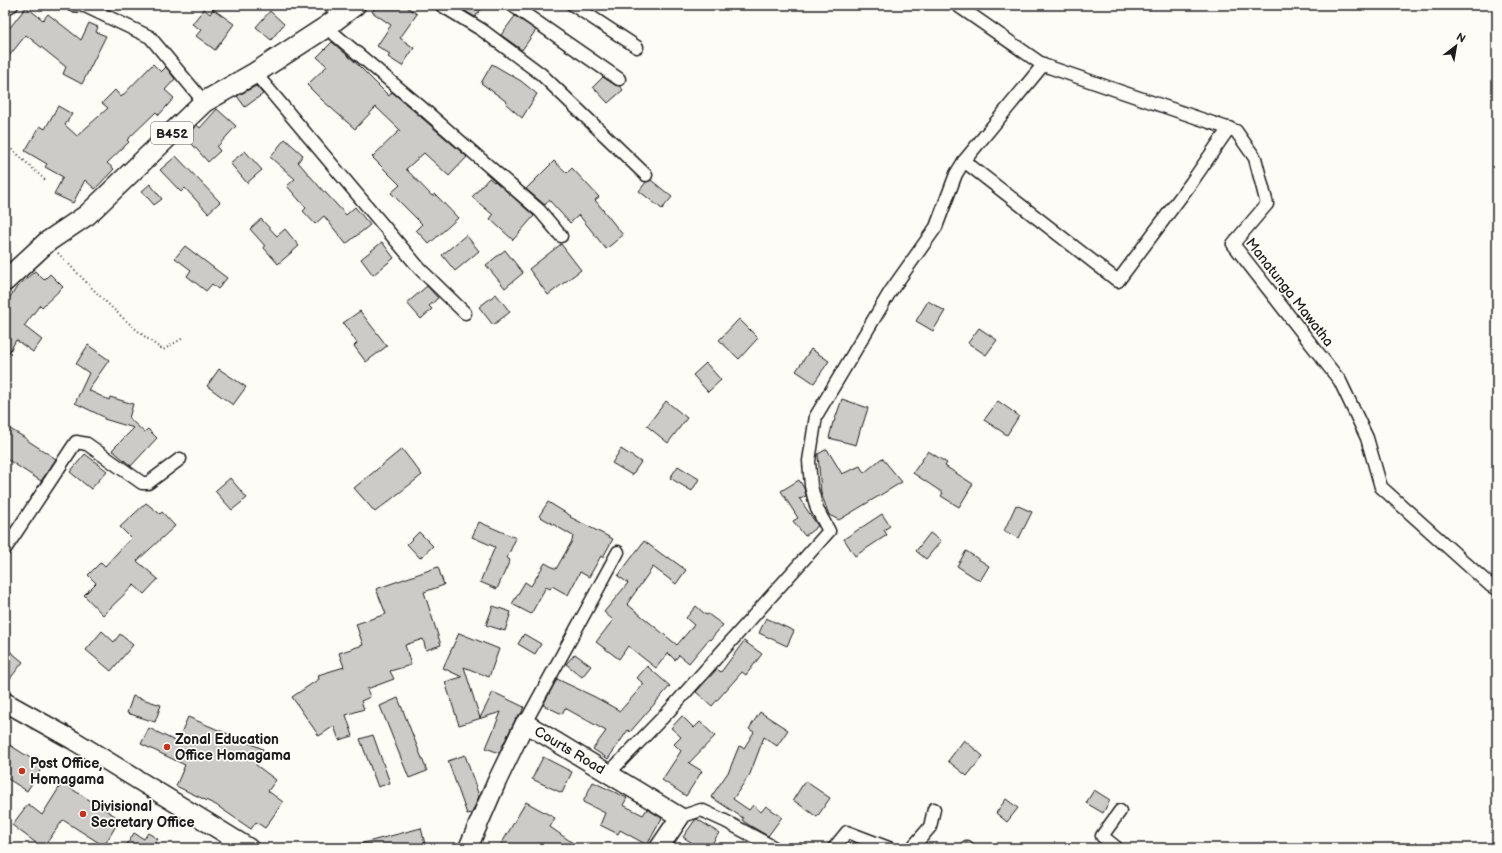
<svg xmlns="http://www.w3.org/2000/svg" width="1502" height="853" font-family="'Balsamiq Sans',sans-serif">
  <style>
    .building { fill: #cccbc8; stroke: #1c1c1c }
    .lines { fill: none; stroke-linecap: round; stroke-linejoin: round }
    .street-casing { stroke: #1c1c1c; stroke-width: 15 }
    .secondary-casing { stroke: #1c1c1c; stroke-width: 21 }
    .primary-casing { stroke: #1c1c1c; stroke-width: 23 }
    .path { stroke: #1c1c1c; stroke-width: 2; stroke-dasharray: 1 3; stroke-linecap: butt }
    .street { stroke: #fdfcf7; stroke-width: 12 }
    .secondary { stroke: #fdfcf7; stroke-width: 18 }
    .primary { stroke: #fdfcf7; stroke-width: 20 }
    .poi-dot { fill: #c8321e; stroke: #fdfcf7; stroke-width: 1.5 }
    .labels { text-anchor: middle; stroke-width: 3.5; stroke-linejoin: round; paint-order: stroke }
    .shield { fill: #fdfcf7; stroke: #605f5e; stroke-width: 1 }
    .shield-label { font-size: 13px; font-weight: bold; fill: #1c1c1c }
    .street-label { font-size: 14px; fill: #1c1c1c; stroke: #fdfcf7 }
    .poi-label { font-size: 14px; font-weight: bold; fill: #1c1c1c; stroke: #fdfcf7; text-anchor: start }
  </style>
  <rect width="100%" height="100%" fill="#fdfcf7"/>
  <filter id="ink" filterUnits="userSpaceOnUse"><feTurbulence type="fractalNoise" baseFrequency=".025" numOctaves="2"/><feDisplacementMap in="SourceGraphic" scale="8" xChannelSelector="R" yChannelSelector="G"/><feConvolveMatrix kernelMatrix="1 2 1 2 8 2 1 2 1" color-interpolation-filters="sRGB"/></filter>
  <g filter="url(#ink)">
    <g class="building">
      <path d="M377 5H404L417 14 400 38 414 48 402 66 388 57 390 54 377 46 391 25 372 12Z"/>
      <path d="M455 5H484L475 17Z"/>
      <path d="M26 7 43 20 48 14 81 40 89 23 98 27 96 32 106 36 82 84 63 74 66 67 26 35 5 61V34Z"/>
      <path d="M204 9 210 14 213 9 234 24 215 50 196 36 201 30 192 24Z"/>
      <path d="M270 11 284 24 271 40 256 27Z"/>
      <path d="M515 16 536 30 522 50 501 35Z"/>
      <path d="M332 42 355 62 389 96 392 92 467 157 449 176 424 153 406 169 432 196 435 194 458 218 429 244 416 230 422 224 391 193 400 185 372 157 400 130 376 107 355 129 322 100 307 85 327 66 317 57Z"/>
      <path d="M153 64 161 72 166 67 175 79 165 90 174 98 159 115 156 112 127 140 129 142 107 163 114 169 95 189 85 180 73 203 54 194 63 177 45 167 47 164 25 151 40 126 45 129 58 106 72 114 65 125 77 136 108 108 102 103 115 90 121 97Z"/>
      <path d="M492 64 521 81 537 94 522 118 506 104 507 102 481 83Z"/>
      <path d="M603 77 615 85 620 86 623 90 608 103 593 87Z"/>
      <path d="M256 86 263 94 245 107 237 96Z"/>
      <path d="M217 109 236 126 217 147 220 151 208 162 185 136 197 125 200 128Z"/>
      <path d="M285 139 303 155 298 162 324 192H325L346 215 355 207 370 225 346 244 324 216 315 224 303 211 306 208 287 186 295 179 270 157Z"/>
      <path d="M245 151 262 170 247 183 230 163Z"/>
      <path d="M176 156 220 202 208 213 185 188 181 192 160 170Z"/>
      <path d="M554 161 567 173 572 168 586 183 599 197 595 200 623 235 606 249 579 215 570 223 549 200 545 205 526 189Z"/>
      <path d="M489 178 494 182 495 181 534 216 513 240 490 219 493 215 472 197Z"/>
      <path d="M651 180 672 197 662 209 639 191 646 182Z"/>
      <path d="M150 184 162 199 154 205 142 191Z"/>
      <path d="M261 219 277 236 285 229 299 246 278 264 264 248 265 246 250 229Z"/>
      <path d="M466 235 479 251 455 271 442 255Z"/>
      <path d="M382 242 394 258 373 275 361 259Z"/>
      <path d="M561 244 581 270 548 295 529 269Z"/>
      <path d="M185 246 227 278 218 289 212 284 206 291 187 276 191 270 175 258Z"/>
      <path d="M505 250 523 273 505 288 486 265Z"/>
      <path d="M35 271 44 280 50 274 63 287 42 307 40 305 24 326 42 340 33 352 16 340 5 360V304L17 287Z"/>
      <path d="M427 286 438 298 429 306 432 309 421 319 407 303Z"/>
      <path d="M496 294 510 312 493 325 479 307Z"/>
      <path d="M928 301 945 311 933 331 916 321Z"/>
      <path d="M360 311 387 346 366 362 354 346 357 343 343 323Z"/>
      <path d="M739 319 758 338 739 359 719 340Z"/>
      <path d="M979 328 997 340 986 355 968 343Z"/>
      <path d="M88 345 109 360 88 390 109 400 110 397 133 404 129 418 144 432 148 429 157 438 131 466 112 450 134 428 104 419V417L75 403 89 373 76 364Z"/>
      <path d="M811 349 829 361 814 383 796 371Z"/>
      <path d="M706 363 721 380 708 392 693 375Z"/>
      <path d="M219 369 246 387 233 405 207 386Z"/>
      <path d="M842 399 868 408 862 427H861L856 445 829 438 833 422H834Z"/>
      <path d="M666 401 687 418 668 443 647 426Z"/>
      <path d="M998 401 1019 416 1007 435 984 420Z"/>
      <path d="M5 426 27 439V440L56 459 41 481 5 458Z"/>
      <path d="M402 449 422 475 375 512 354 488Z"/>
      <path d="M621 449 641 462 632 475 612 463Z"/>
      <path d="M827 449 842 474 860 466 864 473 882 458 902 482 839 520 829 515 821 493 818 454Z"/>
      <path d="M928 451 947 463 945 466 973 484 959 507 941 496 943 493 913 473Z"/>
      <path d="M85 454 107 471 91 489 70 472Z"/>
      <path d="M678 466 699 479 692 491 670 478Z"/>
      <path d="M230 478 247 498 232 510 215 491Z"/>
      <path d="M799 480 804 488 806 496 800 499 799 498 818 526 805 536 793 521 798 518 781 491Z"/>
      <path d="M548 502 571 516 570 517 613 539 603 557 601 556 589 577 580 572 568 595 552 586 550 589 546 587 531 614 512 604 525 582 531 586 545 563 556 569 572 541 573 536 539 516Z"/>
      <path d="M146 503 160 514 162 512 175 526 137 561 158 579 144 594 134 585 103 615 84 595 96 583 88 575 101 562 105 566 131 538 120 527Z"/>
      <path d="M1016 505 1032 512 1019 538 1004 531Z"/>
      <path d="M882 514 890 526 884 530 887 535 855 556 844 539Z"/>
      <path d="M479 522 516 538 507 558 510 560 497 589 480 582 495 547 472 537Z"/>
      <path d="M419 532 433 546 420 558 407 544Z"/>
      <path d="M930 533 941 541 926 559 916 551Z"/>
      <path d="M644 541 667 558 668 557 686 570 676 584 653 567 627 604 677 645 694 625 686 618 696 606 706 615 708 614 723 625 710 640 709 639 689 663 679 655 675 660 668 653 656 668 628 646 619 659 596 642 613 620 604 612 628 583 618 576Z"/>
      <path d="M966 551 989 566 980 581 957 566Z"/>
      <path d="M438 567 444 585 424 592 441 645 426 650 423 639 405 645 411 665 390 671 394 679 367 689 370 697 361 701 364 709 346 715 353 736 339 740 334 726 319 736 292 697 319 679 318 675 344 667 339 653 363 645 356 624 386 614 376 589Z"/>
      <path d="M493 606 511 612 505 631 486 625Z"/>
      <path d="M766 618 794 631 787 646 759 633Z"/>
      <path d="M102 631 114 642 120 634 133 645 111 671 86 650Z"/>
      <path d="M459 633 499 649 489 677 464 667 480 718 493 692 524 707 521 714 516 718 499 753 486 748 501 712 459 725 445 682 462 677 443 668Z"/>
      <path d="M524 634 541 644 535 654 518 644Z"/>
      <path d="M744 641 762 654 746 675 742 672 712 706 696 692 717 669 721 672Z"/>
      <path d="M5 647 23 662 5 685Z"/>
      <path d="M575 654 591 666 582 677 566 664Z"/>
      <path d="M647 666 670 686 630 732 628 730 608 759 593 749 606 731 565 708 562 714 543 705 557 679 595 697 620 711 644 684 637 678Z"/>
      <path d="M133 696 161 705 155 722 127 713Z"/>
      <path d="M398 698 427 771 409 778 380 706Z"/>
      <path d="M760 712 788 730 777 746 764 737 750 774 733 799 749 810 753 805 761 812 766 806 782 817 768 836 749 825 742 820 743 818 711 797 729 771 739 746 744 748 754 732 749 729Z"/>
      <path d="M682 716 694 728 700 722 715 736 689 763 702 771 686 796 662 780 681 751 674 744 681 737 671 728Z"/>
      <path d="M188 717 263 749 256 765 276 780 268 791 283 802 265 828 256 822 251 829 216 805 176 786 185 765 141 744 149 728 177 742Z"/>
      <path d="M373 735 390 783 378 787 360 739Z"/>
      <path d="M964 740 983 756 967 776 948 761Z"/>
      <path d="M5 742 43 766 27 791 5 777Z"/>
      <path d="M465 755 479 796 472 813 467 814 448 761Z"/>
      <path d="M543 757 572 772 562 793 532 779Z"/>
      <path d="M805 781 830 798 817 817 793 800Z"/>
      <path d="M593 782 627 798 623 805 643 815 647 809 662 818 647 845 620 830 618 834 600 825 605 813 583 802Z"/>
      <path d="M62 783 120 819 104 846 63 820 43 848 12 825 28 804 42 815Z"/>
      <path d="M1094 790 1110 800 1103 813 1086 803Z"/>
      <path d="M1006 799 1018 808 1007 822 996 813Z"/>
      <path d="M526 802 555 818 550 827 580 848H499Z"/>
      <path d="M697 819 719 833 709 848H700L683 837 695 820Z"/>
      <path d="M421 828 426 848H356V845Z"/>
      <path d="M134 833 144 839 148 833 158 839 154 845 159 848H125Z"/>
    </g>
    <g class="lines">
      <g class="street-casing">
        <g id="street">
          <path d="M72 5 85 6 150 37 204 102"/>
          <path d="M329 5 342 15"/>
          <path d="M441 5 482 30 541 74 646 175"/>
          <path d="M512 5 619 79"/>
          <path d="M573 5 637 47"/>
          <path d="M957 5 1043 65 1236 131 1255 158 1267 204 1233 244 1340 381 1367 438 1381 487 1491 586 1497 589"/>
          <path d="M5 9 12 5"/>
          <path d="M326 27 421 107 540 211 561 236"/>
          <path d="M255 73 420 269 465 313"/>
          <path d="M964 161 1118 281 1191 183 1229 128"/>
          <path d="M5 549 76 442 87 444 142 483H148L180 459"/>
          <path d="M525 723 618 552"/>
          <path d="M609 773 669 711 829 531 817 509 811 486 809 461 816 416 890 292 936 227 956 174 964 161 1043 65"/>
          <path d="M680 817 701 810 725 821 775 848"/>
          <path d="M967 847 968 848"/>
          <path d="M834 848 847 832 889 848"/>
          <path d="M912 848 930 827 934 809"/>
          <path d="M1117 848 1102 836 1120 811"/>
        </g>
      </g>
      <g class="secondary-casing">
        <g id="secondary">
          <path d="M5 702 73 740 249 848"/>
          <path d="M468 848 497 781 525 723 680 817 659 848"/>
        </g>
      </g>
      <g class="primary-casing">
        <path id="primary" d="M5 281 47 242 87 215 204 102 255 73 326 27 355 5"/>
      </g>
      <g class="path">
        <path d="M5 145 14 151 45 180"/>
        <path d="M58 253C91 287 124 323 163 350L183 338"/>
      </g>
      <use href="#street" class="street"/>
      <use href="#secondary" class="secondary"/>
      <use href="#primary" class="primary"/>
    </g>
  </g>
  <g class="poi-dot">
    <circle cx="167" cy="747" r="4"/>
    <circle cx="22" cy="771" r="4"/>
    <circle cx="83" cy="814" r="4"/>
  </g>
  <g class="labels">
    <rect class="shield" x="151" y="122" width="42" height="22" rx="3"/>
    <g class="shield-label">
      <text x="172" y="138">B452</text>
    </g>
    <g class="street-label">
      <text transform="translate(1290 292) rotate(52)" y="5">Manatunga Mawatha</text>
      <text transform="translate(570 750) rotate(31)" y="5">Courts Road</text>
    </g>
    <g class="poi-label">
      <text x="175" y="744">Zonal Education<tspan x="175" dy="16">Office Homagama</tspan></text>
      <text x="30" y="768">Post Office,<tspan x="30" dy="16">Homagama</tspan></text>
      <text x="91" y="811">Divisional<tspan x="91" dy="16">Secretary Office</tspan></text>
    </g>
  </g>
  <rect width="1502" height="853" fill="none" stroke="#fdfcf7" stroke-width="20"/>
  <rect x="10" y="10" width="1482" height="833" fill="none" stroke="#1c1c1c" stroke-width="1.5" filter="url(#ink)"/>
  <g transform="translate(1456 46) rotate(31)" stroke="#fdfcf7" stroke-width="3" paint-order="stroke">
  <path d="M0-3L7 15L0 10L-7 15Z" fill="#1c1c1c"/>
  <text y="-6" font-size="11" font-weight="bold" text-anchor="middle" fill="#1c1c1c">N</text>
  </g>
</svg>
